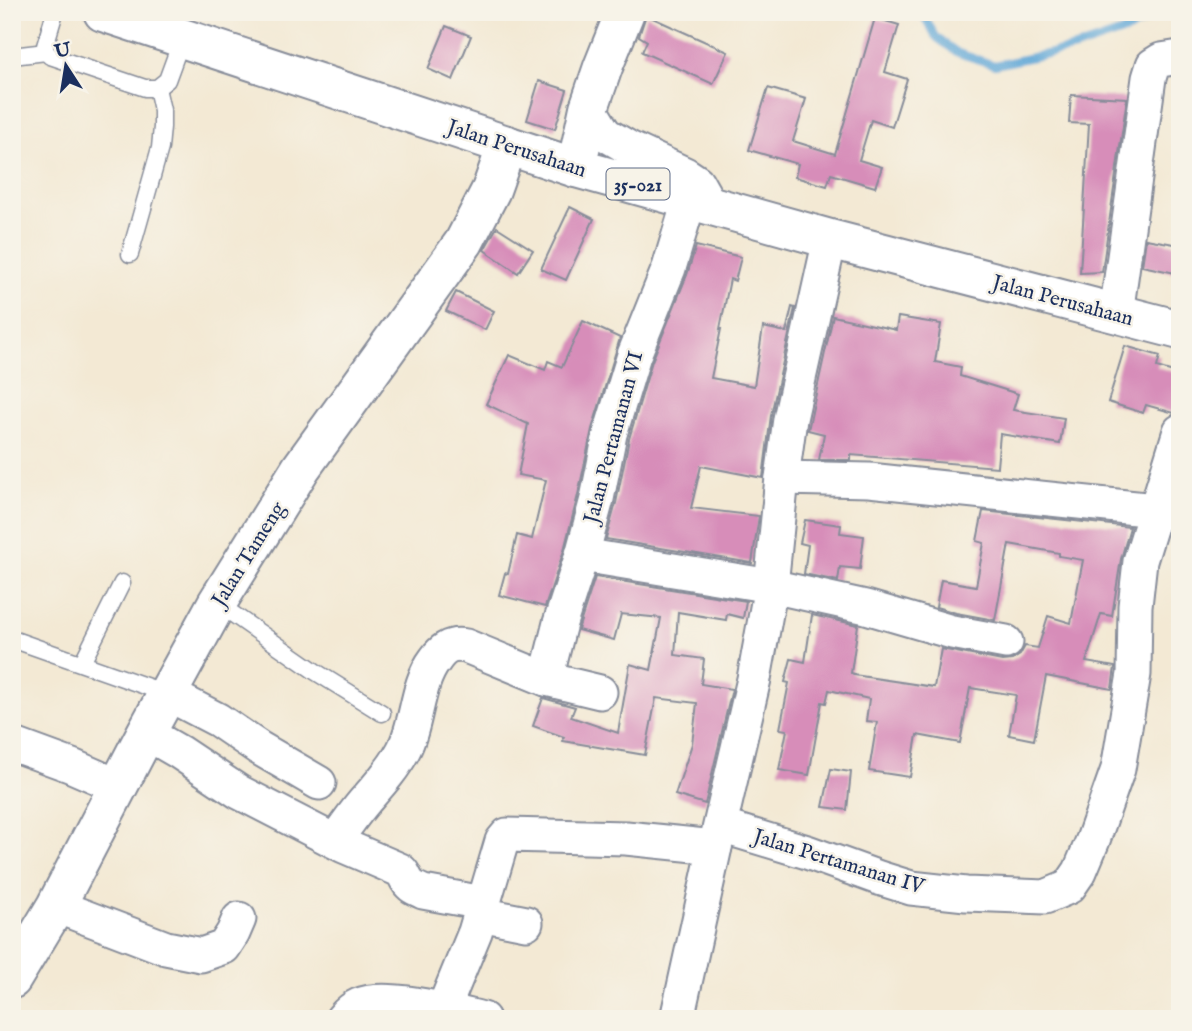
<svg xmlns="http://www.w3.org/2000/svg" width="1192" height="1031" font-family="'IM FELL English',serif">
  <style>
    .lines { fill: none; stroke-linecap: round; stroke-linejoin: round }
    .stream { stroke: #61a7d7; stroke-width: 8 }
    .building { fill: #d78db9 }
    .service-casing { stroke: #878c99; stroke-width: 19 }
    .minor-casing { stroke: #878c99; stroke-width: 37 }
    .tertiary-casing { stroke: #878c99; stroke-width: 42 }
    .primary-casing { stroke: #878c99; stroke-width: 42 }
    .service { stroke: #fff; stroke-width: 16 }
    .minor { stroke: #fff; stroke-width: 33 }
    .tertiary { stroke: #fff; stroke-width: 38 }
    .primary { stroke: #fff; stroke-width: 38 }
    .labels { text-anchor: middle; stroke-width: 5; stroke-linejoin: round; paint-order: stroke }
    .shield { fill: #f7f3e8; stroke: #5d6a87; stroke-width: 2 }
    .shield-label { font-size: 19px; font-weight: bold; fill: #1b2f5e }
    .street-label { font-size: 21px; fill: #1b2f5e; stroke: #f7f3e8 }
  </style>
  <rect width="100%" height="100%" fill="#f7f3e8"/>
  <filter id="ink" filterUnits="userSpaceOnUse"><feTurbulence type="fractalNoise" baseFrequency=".0143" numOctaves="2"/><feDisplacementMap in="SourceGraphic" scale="14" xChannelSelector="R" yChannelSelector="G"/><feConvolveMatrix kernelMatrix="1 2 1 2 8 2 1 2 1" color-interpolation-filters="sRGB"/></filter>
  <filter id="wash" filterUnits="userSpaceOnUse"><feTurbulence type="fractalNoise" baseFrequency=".00686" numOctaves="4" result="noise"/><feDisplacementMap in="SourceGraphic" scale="28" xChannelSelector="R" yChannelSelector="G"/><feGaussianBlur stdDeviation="1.57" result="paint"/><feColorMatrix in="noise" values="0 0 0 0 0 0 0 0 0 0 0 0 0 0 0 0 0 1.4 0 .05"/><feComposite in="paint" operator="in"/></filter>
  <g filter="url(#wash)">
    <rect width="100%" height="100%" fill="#f3e9d4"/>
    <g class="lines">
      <path class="stream" d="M921 12 937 38 958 53 995 65 1075 48 1128 30 1161 12"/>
    </g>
    <g id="blocks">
      <g class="building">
        <path d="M646 15 728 52 713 84 642 52 647 41 639 36Z"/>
        <path d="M875 18 899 25 885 72 907 79 892 127 871 120 859 160 882 167 875 187 831 174 827 186 795 177 798 164 749 150 768 88 806 99 793 141 835 154Z"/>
        <path d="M446 26 471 36 453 80 428 69Z"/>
        <path d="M539 81 567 90 555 129 527 120Z"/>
        <path d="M1071 95 1127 98 1102 272 1080 273 1089 124 1069 123Z"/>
        <path d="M570 207 594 219 566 280 541 269Z"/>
        <path d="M497 227 533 250 518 273 484 250Z"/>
        <path d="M1146 239 1180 245V274L1142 266Z"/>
        <path d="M696 246 741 257 735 281 730 279 720 329H721L711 378 754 386 763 327 786 332 792 307 795 308 771 415 763 478 701 466 691 508 759 516 752 563 606 539 616 503 629 439 652 361 687 275Z"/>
        <path d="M456 292 494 311 485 330 446 311Z"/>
        <path d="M833 316 896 330 898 317 941 324 935 362 961 367 960 376 1018 394 1013 410 1064 418 1060 444 1000 434 997 467 851 455V460H819L824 434 808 430Z"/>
        <path d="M583 321 620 338 592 429 578 495 564 550 545 607 499 595 505 573 508 574 517 535 532 539 546 480 518 475 528 424 486 404 509 355 545 370 548 361 562 367Z"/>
        <path d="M1125 346 1160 356 1157 367 1180 374V399L1176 412 1174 413 1146 405 1143 413 1108 402Z"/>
        <path d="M983 511 1130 527 1121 559 1112 616 1101 614 1086 662 1115 667 1112 689 1046 676 1034 740 1009 735 1016 695 970 688 960 743 917 735 910 777 869 771 877 722 866 721 869 699 829 690 826 703 822 702 809 775 779 770 787 730 780 729 789 683 785 682 791 659 805 662 812 615 858 625 851 673 855 674 854 675 934 687 941 649 1002 661 1012 660 1020 655 1025 646 1038 648 1048 616 1071 623 1083 560 1059 556V553L1009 544 995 620 956 613 936 607 941 580 976 586 984 543 977 541Z"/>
        <path d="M805 520 841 525 840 533 864 536 860 569 840 567 838 581 804 574 808 545 800 543Z"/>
        <path d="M595 577 746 601 743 618 727 614 726 620 678 612 675 655 704 659 701 684 732 689 705 804 675 795 692 744 697 703 656 698 645 755 563 741 564 737 533 726 543 698 575 707 571 717 618 733 630 664 651 670 661 618 621 614 614 640 578 630Z"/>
        <path d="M831 769 851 772 847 810 823 807Z"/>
      </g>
    </g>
  </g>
  <g filter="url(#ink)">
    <use href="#blocks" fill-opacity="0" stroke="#878c99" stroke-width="2"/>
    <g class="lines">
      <g class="service-casing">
        <g id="service">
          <path d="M55 12 45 46 46 52 50 56 145 88H157L167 80 182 39"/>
          <path d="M12 56 46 52"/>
          <path d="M130 254 160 148 162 127V110L157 88"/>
          <path d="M217 603 316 672 382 713"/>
          <path d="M12 639 168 694"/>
          <path d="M82 663 122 583"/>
        </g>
      </g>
      <g class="minor-casing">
        <g id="minor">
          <path d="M589 108 605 134 629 148 685 174 697 182 710 205"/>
          <path d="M1116 314 1149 78 1153 65 1161 60 1180 57"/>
          <path d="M782 478 869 480 1155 510"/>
          <path d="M582 555 771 586 866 607 952 632 1006 642"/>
          <path d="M546 679 560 623 582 555 597 499 610 434 624 388 634 355 669 268 690 198"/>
          <path d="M168 694 218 720 259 748 319 783"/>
          <path d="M146 733 179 752 239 792 344 846 400 870C405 874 404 877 408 882 411 887 417 889 423 892L483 903"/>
          <path d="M12 744 72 766 118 786"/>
          <path d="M721 826 807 852 879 878 911 888 966 894 1045 897 1069 887 1080 871 1093 840 1118 769 1134 674 1135 606 1140 561 1180 431"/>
          <path d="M335 841C344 828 353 815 364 802 378 786 393 770 403 751 418 723 416 685 435 660 443 648 452 643 466 646L546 679 600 692"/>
          <path d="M56 906 166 948 201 955 224 947 233 933 239 919"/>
          <path d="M480 914 526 923"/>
          <path d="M443 1010 475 932 502 841 507 835 626 838 715 847"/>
          <path d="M342 1019C347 1013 352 1008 359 1005 386 993 454 1012 483 1019"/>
          <path d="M677 1019 715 847 754 679 771 586 782 478 790 419 830 239"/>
        </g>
      </g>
      <g class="tertiary-casing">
        <g id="tertiary">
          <path d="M576 168 589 108 603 67 625 12"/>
          <path d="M12 979 56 906 146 733 217 603 301 468 464 242 491 190 507 145"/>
        </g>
      </g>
      <g class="primary-casing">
        <path id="primary" d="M103 12 576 168 830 239 1180 330"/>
      </g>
      <use href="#service" class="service"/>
      <use href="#minor" class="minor"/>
      <use href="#tertiary" class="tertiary"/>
      <use href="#primary" class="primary"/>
    </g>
  </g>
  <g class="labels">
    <rect class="shield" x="606.5" y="168.5" width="63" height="31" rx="5"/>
    <g class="shield-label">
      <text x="638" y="191">35-021</text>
    </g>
    <g class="street-label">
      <text transform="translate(517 148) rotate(18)" y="7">Jalan Perusahaan</text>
      <text transform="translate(1063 300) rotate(15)" y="7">Jalan Perusahaan</text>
      <text transform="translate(613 437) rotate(-75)" y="7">Jalan Pertamanan VI</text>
      <text transform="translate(248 554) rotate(-58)" y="7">Jalan Tameng</text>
      <text transform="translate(839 861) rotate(17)" y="7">Jalan Pertamanan IV</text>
    </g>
  </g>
  <rect width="1192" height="1031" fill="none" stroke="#f7f3e8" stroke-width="42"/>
  <g transform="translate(66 66) rotate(348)" stroke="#f7f3e8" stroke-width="5" paint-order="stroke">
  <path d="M0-5L12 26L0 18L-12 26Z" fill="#1b2f5e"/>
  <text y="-10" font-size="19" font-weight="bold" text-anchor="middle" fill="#1b2f5e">U</text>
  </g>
</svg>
